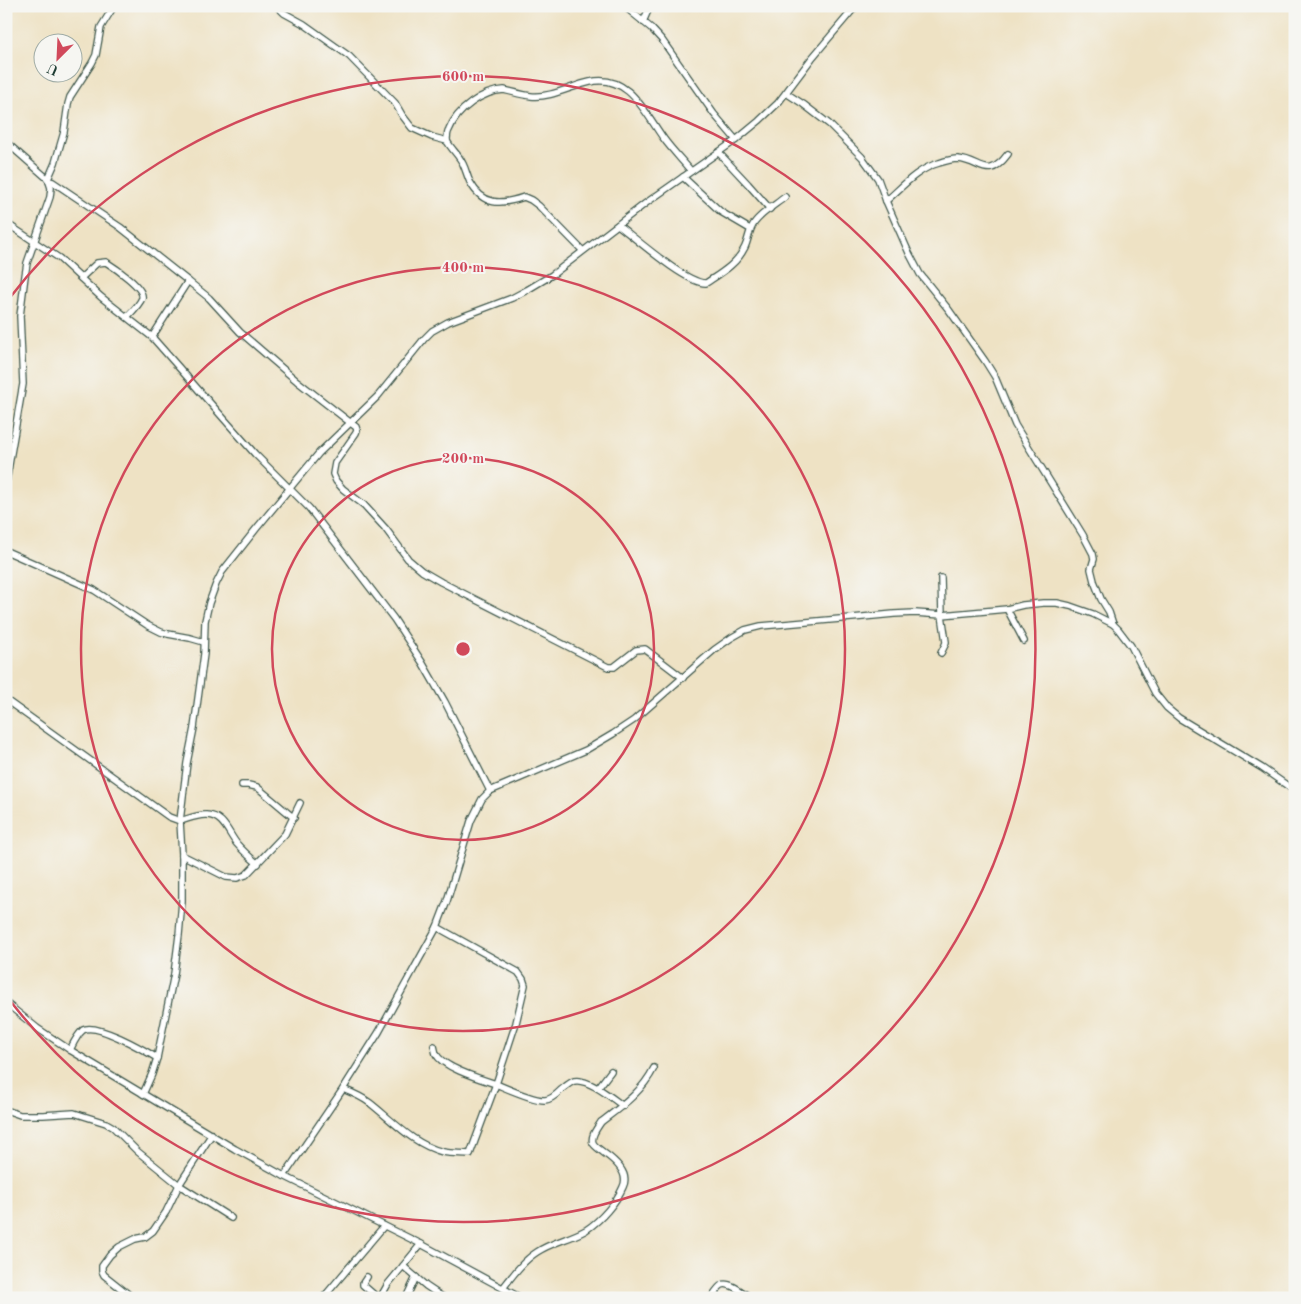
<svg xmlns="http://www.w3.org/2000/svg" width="1301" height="1304" font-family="'Old Standard TT',serif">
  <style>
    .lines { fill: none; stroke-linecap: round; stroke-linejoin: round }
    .minor-casing { stroke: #3e564a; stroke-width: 8 }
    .minor { stroke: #fff; stroke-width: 5.5 }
    .ring { fill: none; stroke: #d1495b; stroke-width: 2.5 }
    .centre { fill: #d1495b; stroke: #f6f6f2; stroke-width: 2.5 }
    .ring-label { font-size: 15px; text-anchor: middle; font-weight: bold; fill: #d1495b; stroke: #f6f6f2; stroke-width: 4; stroke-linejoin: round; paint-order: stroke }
  </style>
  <rect width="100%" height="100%" fill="#f6f6f2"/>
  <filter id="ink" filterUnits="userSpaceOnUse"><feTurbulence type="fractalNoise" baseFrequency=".02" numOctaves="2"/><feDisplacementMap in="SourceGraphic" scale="10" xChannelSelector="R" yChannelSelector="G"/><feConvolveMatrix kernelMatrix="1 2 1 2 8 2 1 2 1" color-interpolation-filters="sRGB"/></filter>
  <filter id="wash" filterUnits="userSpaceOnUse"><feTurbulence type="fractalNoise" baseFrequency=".0096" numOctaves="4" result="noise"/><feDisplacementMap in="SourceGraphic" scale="20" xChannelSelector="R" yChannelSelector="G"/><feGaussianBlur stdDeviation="1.12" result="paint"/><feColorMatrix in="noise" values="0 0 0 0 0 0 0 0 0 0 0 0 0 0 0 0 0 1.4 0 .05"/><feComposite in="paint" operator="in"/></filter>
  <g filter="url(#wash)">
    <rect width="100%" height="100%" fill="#eee2c4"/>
  </g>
  <g filter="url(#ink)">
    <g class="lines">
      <g class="minor-casing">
        <g id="minor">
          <path d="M277 6 284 13 304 24 349 56 395 103 402 115 412 128 432 137 447 141"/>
          <path d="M624 6 651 28 662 40 714 114 736 140"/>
          <path d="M643 22 650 6"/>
          <path d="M786 93 803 104 829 124 862 157 878 179 886 201 909 253 920 274 949 310 985 361 995 377 1015 425 1083 535 1093 554 1094 559 1091 569 1094 581 1101 599 1109 612 1113 624"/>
          <path d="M6 142 48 179 51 188 50 197 27 263 25 276 20 316 23 384 6 482"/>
          <path d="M719 153 748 184 770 209"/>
          <path d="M683 177 721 212 750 229"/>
          <path d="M48 179 55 163 64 132 68 104 70 97 92 63 96 55 101 27 114 6"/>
          <path d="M49 181 53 182 120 227 188 281 152 337"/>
          <path d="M886 201C902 187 917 169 939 163 945 161 951 159 958 159 982 161 987 182 1008 154"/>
          <path d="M6 223 59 258 101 297 152 337 255 454 309 508 394 619 422 662 445 702 490 791"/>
          <path d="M618 225C635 238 687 284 706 283 721 273 737 264 745 247 749 238 749 229 755 222 763 212 775 205 785 197"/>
          <path d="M582 250 539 206 531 200 524 197C501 205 483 206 470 182 467 176 466 170 463 164 459 155 451 149 447 141 447 137 447 133 449 130 457 109 483 91 504 90 513 92 522 95 531 96 551 98 571 86 590 82 629 73 645 113 664 139 672 150 682 160 691 171"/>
          <path d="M81 278 97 263 106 262C114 267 145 288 142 298 140 304 132 312 127 317"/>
          <path d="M188 281 209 298 240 332 297 381 356 427 357 430 356 433 335 463 333 474 336 481 343 489 364 505 385 528 408 559 422 571 441 582 608 667H614L636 650 645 649 683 678"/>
          <path d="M6 551 94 590 147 625 161 632 168 634 190 638 204 642"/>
          <path d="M1007 609 1024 641"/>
          <path d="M941 653 945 645 946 642 942 615 941 578"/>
          <path d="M6 700 169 817 180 821C188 819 198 814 207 815 224 816 228 833 237 844 243 851 251 858 258 864"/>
          <path d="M242 785H248L257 787 294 818"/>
          <path d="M182 855 226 877 237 878 246 875 285 834 300 803"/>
          <path d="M6 1003 37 1028 70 1050 235 1149 284 1176 421 1244 521 1298"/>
          <path d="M434 1046C435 1049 435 1051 436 1054 443 1068 481 1079 496 1084L516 1023 525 985 523 979 518 972 437 927"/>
          <path d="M70 1050C73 1044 77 1035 83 1030 96 1022 144 1050 157 1058"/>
          <path d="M598 1088 611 1071"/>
          <path d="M343 1089C353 1093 362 1097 370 1103 393 1121 414 1145 443 1152 452 1154 462 1153 470 1154L496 1084C506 1088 534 1101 545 1100 551 1100 557 1094 561 1090 565 1087 569 1083 574 1081 588 1078 612 1098 623 1106"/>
          <path d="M143 1094 152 1074 157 1058 174 974 179 935 182 901V855L180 821 187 763 194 728 204 654 205 621 209 603 216 584 222 572 256 529 319 453 378 396 424 339 432 331 448 322 512 298 527 290 552 275 646 203 736 140 759 121 778 103 812 58 856 6"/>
          <path d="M6 1110 20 1115H43L74 1113 106 1123 113 1127 137 1151 179 1185 231 1218"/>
          <path d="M284 1176 343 1089 379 1032 437 927 447 901 471 821 482 799 490 791 586 750 613 734 634 720 714 650 731 638 745 630 761 626 863 617 894 614 915 613 942 615 1007 609 1023 605 1043 603H1057L1070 606 1093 614 1113 624 1118 629 1131 646 1155 693 1167 708 1179 718 1262 768 1295 791"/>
          <path d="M421 1244 403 1266 426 1286 444 1298"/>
          <path d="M367 1277 363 1283V1285L378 1298"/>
          <path d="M503 1288C513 1275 523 1261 537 1252 552 1242 570 1239 586 1230 601 1220 616 1203 623 1187 630 1173 614 1160 604 1153 601 1150 595 1147 593 1143 590 1136 598 1127 601 1122 622 1106 642 1092 654 1068"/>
          <path d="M129 1298 128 1294 104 1275 102 1271V1266L110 1255 119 1247 135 1239 145 1237 153 1231 166 1212 179 1185 212 1134"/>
          <path d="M323 1298 384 1226"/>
          <path d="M380 1298 388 1284 403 1266"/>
          <path d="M406 1298 416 1277"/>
          <path d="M711 1298C714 1294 718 1287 722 1285 729 1281 745 1294 751 1298"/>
        </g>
      </g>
      <use href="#minor" class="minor"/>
    </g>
  </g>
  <g class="ring">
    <circle cx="463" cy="649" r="191"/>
    <circle cx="463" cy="649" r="382"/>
    <path d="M8 300A573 573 0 1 1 8 998"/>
  </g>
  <circle cx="463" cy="649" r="8" class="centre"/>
  <g class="ring-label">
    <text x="463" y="81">600 m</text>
    <text x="463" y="272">400 m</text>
    <text x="463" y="463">200 m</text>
  </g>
  <rect width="1301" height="1304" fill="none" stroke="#f6f6f2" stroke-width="25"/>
  <g transform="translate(58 58) rotate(204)"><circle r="24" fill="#f6f6f2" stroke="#a0aca6"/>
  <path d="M0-4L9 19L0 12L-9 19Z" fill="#d1495b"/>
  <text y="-8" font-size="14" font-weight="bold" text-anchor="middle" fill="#1f3d34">U</text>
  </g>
</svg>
